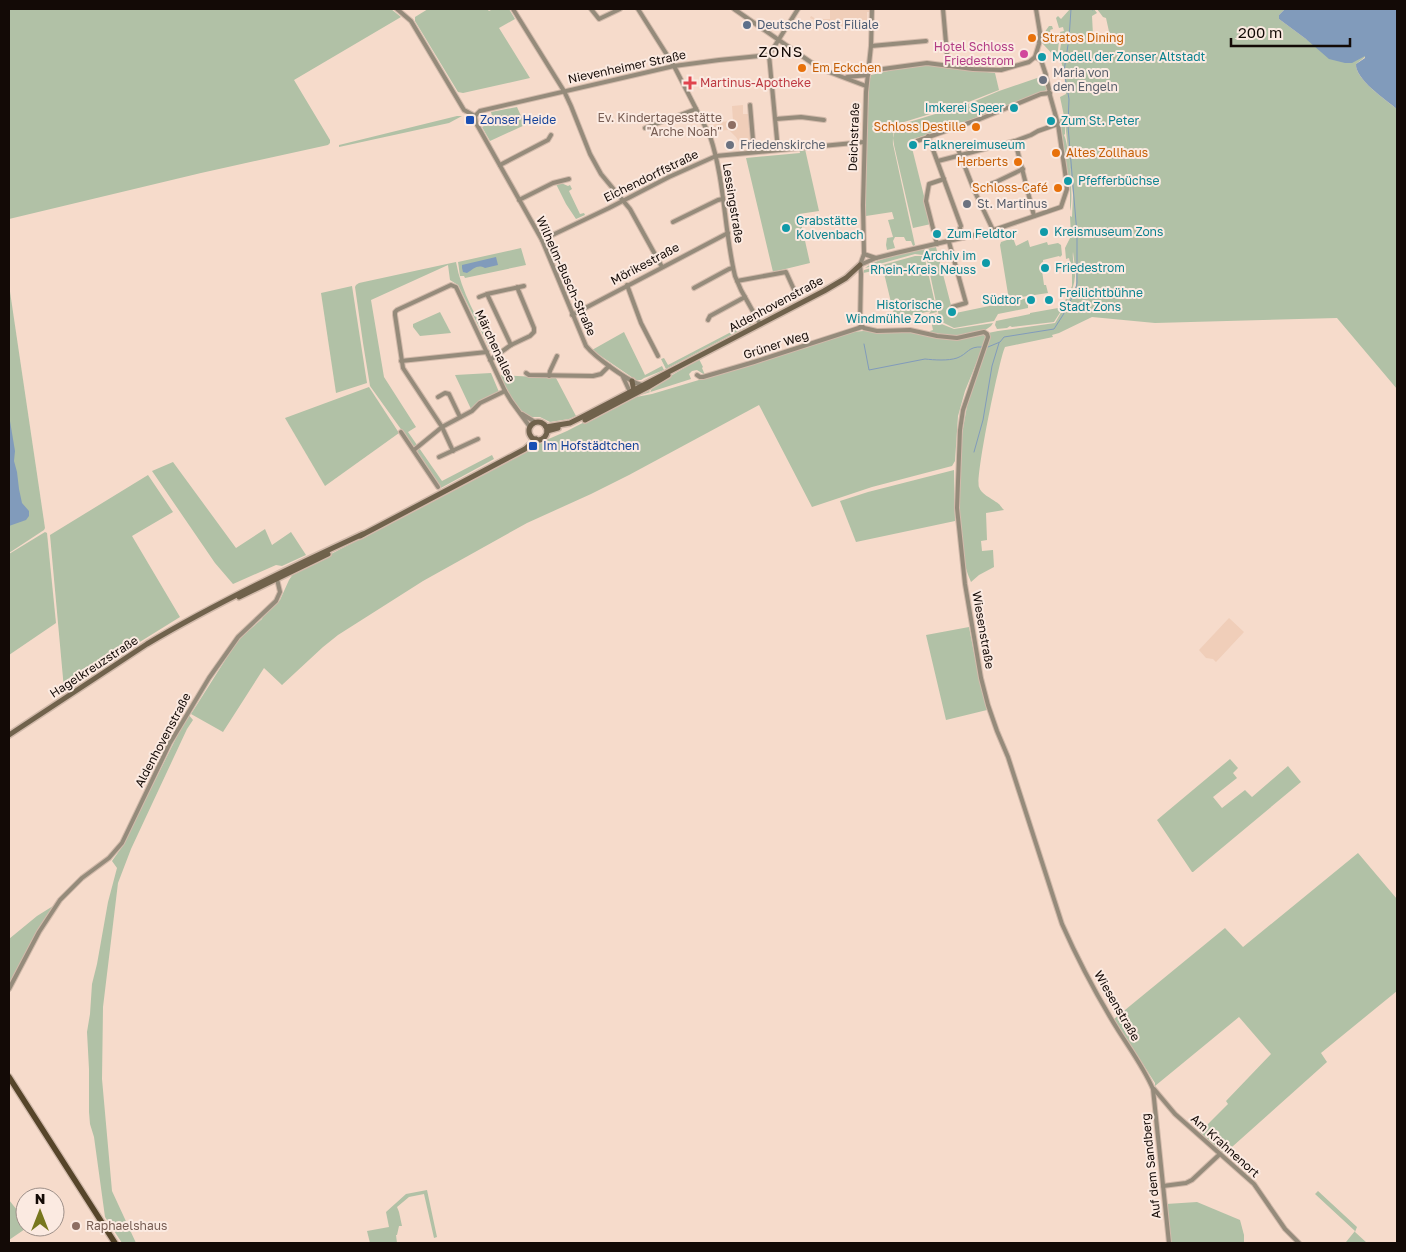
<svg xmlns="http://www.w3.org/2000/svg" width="1406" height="1252" font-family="'Golos Text',sans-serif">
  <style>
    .built { fill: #f0ceb9 }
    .green { fill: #b1c1a6 }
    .water { fill: #819bbb }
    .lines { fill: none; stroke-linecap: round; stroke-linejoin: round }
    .stream { stroke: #819bbb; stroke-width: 1 }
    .street-casing { stroke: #d2baab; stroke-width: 6 }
    .secondary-casing { stroke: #d2baab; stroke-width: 8 }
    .primary-casing { stroke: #d2baab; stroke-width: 8 }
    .street { stroke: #958b7b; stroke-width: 4 }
    .secondary { stroke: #70624c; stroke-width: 5 }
    .primary { stroke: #56452a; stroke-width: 5.5 }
    .service-dot { fill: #5c6f8a; stroke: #fbeae1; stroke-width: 2 }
    .food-dot { fill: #e8710a; stroke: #fbeae1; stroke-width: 2 }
    .hotel-dot { fill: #d1479c; stroke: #fbeae1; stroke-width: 2 }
    .culture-dot { fill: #0f9aa8; stroke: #fbeae1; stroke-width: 2 }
    .worship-dot { fill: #6b7280; stroke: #fbeae1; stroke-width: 2 }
    .health-dot { fill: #e0444e; stroke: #fbeae1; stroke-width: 2 }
    .transit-dot { fill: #1a4fb4; stroke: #fbeae1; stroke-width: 2 }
    .education-dot { fill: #8d6e63; stroke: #fbeae1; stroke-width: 2 }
    .labels { text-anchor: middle; stroke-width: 4; stroke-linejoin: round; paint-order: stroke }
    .service-label { font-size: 12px; fill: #4e5e75; stroke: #fbeae1; text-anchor: start }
    .food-label { font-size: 12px; fill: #c56008; stroke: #fbeae1; text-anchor: start }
    .hotel-label { font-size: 12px; fill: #b23c85; stroke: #fbeae1; text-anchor: end }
    .culture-label { font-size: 12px; fill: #0d838f; stroke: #fbeae1; text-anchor: start }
    .street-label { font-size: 12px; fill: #130a06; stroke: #fbeae1 }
    .worship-label { font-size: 12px; fill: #5b616d; stroke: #fbeae1; text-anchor: start }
    .health-label { font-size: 12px; fill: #be3a42; stroke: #fbeae1; text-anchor: start }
    .education-label { font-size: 12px; fill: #785e54; stroke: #fbeae1; text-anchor: end }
    .transit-label { font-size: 12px; fill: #164399; stroke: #fbeae1; text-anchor: start }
    .quarter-label { font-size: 15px; letter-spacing: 1px; fill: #130a06; stroke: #fbeae1 }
  </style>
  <rect width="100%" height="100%" fill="#f6dbcb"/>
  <g class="built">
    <path d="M830 9H869V12H867V27H846L826 25 810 18 811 16 816 19H830Z"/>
    <path d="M743 105V114H749L751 140 749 141 748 146 742 147V143L739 142 736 137 729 130 712 131 710 127 719 122 733 121 732 106Z"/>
    <path d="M1229 618 1244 632 1216 662 1213 659 1206 658 1199 650Z"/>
  </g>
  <g class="green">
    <path d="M9 9H391L401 17 294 80 330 140V143L328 145 201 173 9 219Z"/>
    <path d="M428 9H487L489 11 493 9H509L515 19 499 28 530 78 463 93 458 92 415 21V17Z"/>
    <path d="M1070 9H1094L1097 13 1092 16 1093 35 1110 36 1106 18 1103 17 1097 9H1285L1279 15V19L1306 39 1359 58 1365 55V57L1356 64C1355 79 1386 100 1397 109V389L1337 318 1155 323 1092 317 1059 333 1052 335 1053 337 1005 347C999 360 975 478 979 487 981 494 991 498 996 502 1000 504 1001 507 1004 510L986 513 987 540 981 541 982 551 993 550 994 567 979 575 971 582C962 563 961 541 960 520L959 517 958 469 962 434 967 406 973 383 985 349H982L965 391 958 416 955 461 952 466 872 487 812 507 759 405 629 475 591 494 527 523 423 581 338 635 323 647 282 685 264 668 223 732 191 714 236 643 241 637 262 619 263 616 280 600 289 580 293 574 533 448 537 444 567 431 631 398 652 394 739 368 853 332 863 331 906 332 942 338 958 339 998 331 1055 323 1076 286V275L1073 252C1072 260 1075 268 1075 276 1074 293 1063 308 1054 322L1012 327 1010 326 1007 328 997 329 995 325 996 321 1030 314V313L1058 308 1061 309 1072 286V270L1069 258 1066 259 1065 248 1071 236 1070 216 1072 217 1073 195 1065 122V134L1064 135C1069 145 1074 199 1070 211V189L1060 120V117L1064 116 1060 97 1066 94 1064 70 1059 56 1062 38 1060 32 1064 31 1063 27 1059 28 1056 18 1058 16 1061 19Z"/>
    <path d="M1049 26H1052L1053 29 1050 30 1052 35 1057 34 1059 41 1057 59 1042 43 1044 33Z"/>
    <path d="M929 65 995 73 999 90 966 103 904 122C893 127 893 133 893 144L915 245 913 246 911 241H906L904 237H895L893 241 895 248 887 250 886 245 887 238 893 237 888 220 894 219 892 212 866 216V161L869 82 871 75 901 68Z"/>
    <path d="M1040 77 1041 84 1044 85 1046 83 1047 90 952 127 910 140 931 224 913 228 894 145 893 138 895 130 906 123 968 104 999 91Z"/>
    <path d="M517 107 525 125 490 141 482 127 492 122 491 118 492 116 491 112Z"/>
    <path d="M457 116H462L449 123 339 147V145Z"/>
    <path d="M799 149H805L819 211 799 214 810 263 773 272 746 158 800 153Z"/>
    <path d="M559 182 568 186 570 185 572 189 569 191 580 214 584 213 585 215 576 219 566 204 556 184Z"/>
    <path d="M1013 238 1016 246 1028 240 1030 247 1047 242 1048 245 1058 243 1061 245 1062 255 1060 257 1059 256 1043 260V262L1041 263 1044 285H1046L1048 293 1007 299V300L986 305 985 303 996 301V298C1002 299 1005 300 1008 294L1000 245 1001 242Z"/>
    <path d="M936 247 952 309 949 311 951 314 1028 298V308L998 314 994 321 954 328 940 321 927 260 923 255 915 254 865 268C878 257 918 250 936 247Z"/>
    <path d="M521 248 526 265 465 278 464 276H460L458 262Z"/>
    <path d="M915 256H922L925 259 937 312 929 314 931 311 895 319 883 269 863 273 864 270Z"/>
    <path d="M456 262C461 292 478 319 491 346L494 345 497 352 492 353 458 285 450 280 448 265 371 300 384 377 416 427 408 432 442 481 492 455 494 459 439 489V483H437L413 446 370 386 363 343 355 287 356 285 359 283Z"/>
    <path d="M9 285 45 528 44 530 9 553Z"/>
    <path d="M352 286 367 383 336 393 321 293Z"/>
    <path d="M440 312 451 333 420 336 413 327V324Z"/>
    <path d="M937 314 939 323 954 329 993 323 991 326 984 331 953 337 931 333 930 331 933 330 930 316Z"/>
    <path d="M754 320 752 324 666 369 661 359 664 358 668 365Z"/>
    <path d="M624 332 645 375 662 366 664 370 644 378 641 380H636L592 350Z"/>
    <path d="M699 359 703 367 702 368 705 375 697 370 692 371 689 374 691 379 641 395 649 391 650 392 651 391V390L659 383Z"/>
    <path d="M491 373 499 392 479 402 471 409 455 375Z"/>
    <path d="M500 375 556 378 576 416 569 419 550 422 540 417H529L522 412 512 400Z"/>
    <path d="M369 387 399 433 325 486 285 418Z"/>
    <path d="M173 462 236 548 265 529 272 545 291 532 306 555 282 566 276 565 233 584 215 563 152 471Z"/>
    <path d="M954 470 955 521 856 542 840 501 868 492Z"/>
    <path d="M148 475 173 512 132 536 180 617 64 689 50 535Z"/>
    <path d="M45 532 47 533 56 623 9 655V554Z"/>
    <path d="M969 627 979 678 987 710 946 720 926 635Z"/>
    <path d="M188 714 193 720 187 729 131 849 118 883 103 1007 102 1079 112 1191 136 1243H122L105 1217 94 1137 90 1124 89 1112V1069L87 1032 90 1014 92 984 97 964 108 902 117 868 112 861 122 847Z"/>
    <path d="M1230 759 1238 768 1233 773 1237 778 1213 797 1222 808 1245 790 1252 797 1288 766 1301 782 1193 872H1192L1157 820Z"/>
    <path d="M1358 853 1397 899V991L1321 1053 1327 1062 1223 1155 1199 1133 1228 1104 1226 1101 1271 1054 1239 1017 1155 1086V1083L1114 1019 1225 928 1243 947Z"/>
    <path d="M53 906 30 944 9 986V939L37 916Z"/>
    <path d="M427 1190 437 1237 434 1238 424 1194 409 1197 397 1207 399 1212 402 1226H399L397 1235H396L397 1243H370L367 1231 389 1227 386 1212 406 1194Z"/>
    <path d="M1318 1191 1357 1227 1355 1232 1367 1243 1346 1242 1355 1231 1315 1194Z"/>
    <path d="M9 1200 25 1220V1227H28L9 1240Z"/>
    <path d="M1197 1202 1240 1220 1244 1235V1243H1170L1166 1204Z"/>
  </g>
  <g class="water">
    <path d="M1285 9H1397V109C1386 100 1355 79 1356 64L1365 58V56L1352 63H1345L1329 59 1306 39 1279 19V15Z"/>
    <path d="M496 257 498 265 485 268C477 264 474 269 467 273L463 272 462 268V265Z"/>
    <path d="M9 415 15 451 14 461 17 472 19 489 22 503 29 511V516L26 520 9 526Z"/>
  </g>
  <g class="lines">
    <g class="stream">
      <path d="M1091 9 1092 10"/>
      <path d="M1069 39 1071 9"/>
      <path d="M1068 43 1069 40"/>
      <path d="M864 344 869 370 925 359C934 360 948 361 957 358 968 354 968 346 982 347"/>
      <path d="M988 347 1000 342 1004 337 1054 329 1063 315 1075 292 1077 283V234L1068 126 1069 99 1064 71 1068 45"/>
      <path d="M974 452 983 420 992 366 999 343"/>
    </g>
    <g class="street-casing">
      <g id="street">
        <path d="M397 9 411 21 464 110 475 116"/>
        <path d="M513 9 564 91 571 106 590 154 601 174 630 209 662 267"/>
        <path d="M591 9 599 19 620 9"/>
        <path d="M638 9 674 66 710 136C725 181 724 230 735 276L741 290 760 324"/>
        <path d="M734 9 812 63 829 72 866 86"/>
        <path d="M943 9 948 66"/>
        <path d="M871 46 926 41"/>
        <path d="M769 55 778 150"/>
        <path d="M769 55 798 9"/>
        <path d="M1035 57 1041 60 1046 75"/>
        <path d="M868 71 927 63 973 69 1001 70 1029 62 1035 57 1039 44 1040 33 1036 9"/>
        <path d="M847 77 868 75"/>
        <path d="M1046 77 1049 89"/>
        <path d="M750 105 754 152"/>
        <path d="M475 116 476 123 542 240 586 346C595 357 629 382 642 385"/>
        <path d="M475 116 480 111 674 66 719 60 769 55"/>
        <path d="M776 119 801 117 824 120"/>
        <path d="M645 128 696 109"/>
        <path d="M928 136 961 226"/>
        <path d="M917 141 980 119 1041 94 1050 93"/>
        <path d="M1015 141 1034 216"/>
        <path d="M958 149 974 190 993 230"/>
        <path d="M938 161 1015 141 1031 135 1038 131 1058 124"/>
        <path d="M500 165 548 140 551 135"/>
        <path d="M974 190 996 182 1023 169"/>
        <path d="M519 200 553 183 569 179"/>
        <path d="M673 222 718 200 723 199"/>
        <path d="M960 228 963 238"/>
        <path d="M542 240 609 208 669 177 716 156 864 142"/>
        <path d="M949 242 966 303 952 307"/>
        <path d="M937 244 926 201 929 184 944 179"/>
        <path d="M864 254 876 258"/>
        <path d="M860 265 861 274 860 324 864 328 877 331 910 330 937 336 957 338 984 332 987 334 988 337 963 410 960 430 957 508 965 584 981 678 988 705 997 731 1008 757 1062 924C1078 960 1097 996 1118 1030 1130 1049 1144 1068 1153 1089L1169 1243"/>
        <path d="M860 265 876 258 896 253 988 232 1061 207 1067 189 1066 179 1058 124 1049 92"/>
        <path d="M860 265 864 254 863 205 866 92 871 46 872 9"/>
        <path d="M737 281 786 272 796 294"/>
        <path d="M627 285 641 323 658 356"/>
        <path d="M517 287 534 328V332L530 336 511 345 487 294 524 286"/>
        <path d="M694 288 729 269 733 268"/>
        <path d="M479 297 487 294"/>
        <path d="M572 315 728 233"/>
        <path d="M708 320 710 316 745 297"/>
        <path d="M490 360 511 345"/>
        <path d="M401 361 487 352"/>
        <path d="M526 373 529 375 593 376 601 374 609 366"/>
        <path d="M697 375 700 377H703L754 362 862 327"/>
        <path d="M549 376 550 371 557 356"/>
        <path d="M623 377 630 392"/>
        <path d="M438 397 445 393 449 394 460 417"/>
        <path d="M522 414 535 422"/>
        <path d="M401 432 438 487"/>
        <path d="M414 450 442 427 472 411 480 403 505 391"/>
        <path d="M453 451 442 427 403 368 395 315V312L397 310 451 285 456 287 505 391 511 401 530 427"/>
        <path d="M439 457 478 439"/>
        <path d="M9 989 39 932 60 900 82 878 109 858 122 843 170 743 209 678 238 637 276 601 280 592 277 579"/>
        <path d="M1154 1089 1175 1114 1254 1184 1285 1229 1299 1243"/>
        <path d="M1163 1186 1186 1183 1192 1180 1220 1154"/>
      </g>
    </g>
    <g class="secondary-casing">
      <g id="secondary">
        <path d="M632 381 634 391"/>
        <path d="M585 420 648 387 668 375"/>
        <circle cx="538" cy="431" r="9"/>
        <path d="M546 427 570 423 582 417 824 291 846 278 860 265"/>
        <path d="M547 431 558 428"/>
        <path d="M360 536 525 449 536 439"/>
        <path d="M239 597 328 554"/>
        <path d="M9 735 147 644C216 603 289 568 363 534"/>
      </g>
    </g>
    <g class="primary-casing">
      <path id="primary" d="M9 1077 115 1243"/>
    </g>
    <use href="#street" class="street"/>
    <use href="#secondary" class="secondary"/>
    <use href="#primary" class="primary"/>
  </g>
  <circle class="service-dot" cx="747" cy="25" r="5"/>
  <g class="food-dot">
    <circle cx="1032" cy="38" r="5"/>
    <circle cx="802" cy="68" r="5"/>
    <circle cx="976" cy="127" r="5"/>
    <circle cx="1056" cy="153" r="5"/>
    <circle cx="1018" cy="162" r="5"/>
    <circle cx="1058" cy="188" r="5"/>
  </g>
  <circle class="hotel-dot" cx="1024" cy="54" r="5"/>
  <g class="culture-dot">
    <circle cx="1042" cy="57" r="5"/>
    <circle cx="1014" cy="108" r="5"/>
    <circle cx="1051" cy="121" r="5"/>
    <circle cx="913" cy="145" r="5"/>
    <circle cx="1068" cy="181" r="5"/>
    <circle cx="786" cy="228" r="5"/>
    <circle cx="1044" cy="232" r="5"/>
    <circle cx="937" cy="234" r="5"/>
    <circle cx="986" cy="263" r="5"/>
    <circle cx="1045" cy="268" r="5"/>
    <circle cx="1031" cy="300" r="5"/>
    <circle cx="1049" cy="300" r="5"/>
    <circle cx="952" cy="312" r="5"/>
  </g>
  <g class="worship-dot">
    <circle cx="1043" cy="80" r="5"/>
    <circle cx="730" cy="145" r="5"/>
    <circle cx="967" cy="204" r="5"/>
  </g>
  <path class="health-dot" d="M687.5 75.5h5v5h5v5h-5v5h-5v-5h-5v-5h5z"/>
  <g class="transit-dot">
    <rect x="465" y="115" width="10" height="10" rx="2.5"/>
    <rect x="528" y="441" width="10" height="10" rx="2.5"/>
  </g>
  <g class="education-dot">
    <circle cx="732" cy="125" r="5"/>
    <circle cx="76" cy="1226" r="5"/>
  </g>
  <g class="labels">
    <g class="service-label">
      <text x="757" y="29">Deutsche Post Filiale</text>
    </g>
    <g class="food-label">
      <text x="1042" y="42">Stratos Dining</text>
      <text x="812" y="72">Em Eckchen</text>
      <text x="966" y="131" text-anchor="end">Schloss Destille</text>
      <text x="1066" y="157">Altes Zollhaus</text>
      <text x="1008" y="166" text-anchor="end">Herberts</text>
      <text x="1048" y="192" text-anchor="end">Schloss-Café</text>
    </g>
    <g class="hotel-label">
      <text x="1014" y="51">Hotel Schloss<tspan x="1014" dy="14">Friedestrom</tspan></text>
    </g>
    <g class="culture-label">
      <text x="1052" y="61">Modell der Zonser Altstadt</text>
      <text x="1004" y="112" text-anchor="end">Imkerei Speer</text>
      <text x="1061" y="125">Zum St. Peter</text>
      <text x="923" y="149">Falknereimuseum</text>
      <text x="1078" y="185">Pfefferbüchse</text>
      <text x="796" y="225">Grabstätte<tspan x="796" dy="14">Kolvenbach</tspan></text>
      <text x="1054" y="236">Kreismuseum Zons</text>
      <text x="947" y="238">Zum Feldtor</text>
      <text x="976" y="260" text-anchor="end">Archiv im<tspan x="976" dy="14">Rhein-Kreis Neuss</tspan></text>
      <text x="1055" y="272">Friedestrom</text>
      <text x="1059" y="297">Freilichtbühne<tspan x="1059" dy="14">Stadt Zons</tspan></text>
      <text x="1021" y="304" text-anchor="end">Südtor</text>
      <text x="942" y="309" text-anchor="end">Historische<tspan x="942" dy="14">Windmühle Zons</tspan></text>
    </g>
    <g class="street-label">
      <text transform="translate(627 67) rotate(-12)" y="4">Nievenheimer Straße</text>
      <text transform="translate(854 137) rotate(-88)" y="4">Deichstraße</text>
      <text transform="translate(651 176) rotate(-26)" y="4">Eichendorffstraße</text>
      <text transform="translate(733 203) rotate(81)" y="4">Lessingstraße</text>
      <text transform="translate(645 264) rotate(-28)" y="4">Mörikestraße</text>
      <text transform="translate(566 276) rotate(66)" y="4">Wilhelm-Busch-Straße</text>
      <text transform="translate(776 304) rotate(-28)" y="4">Aldenhovenstraße</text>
      <text transform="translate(776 345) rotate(-18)" y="4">Grüner Weg</text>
      <text transform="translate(495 346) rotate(65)" y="4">Märchenallee</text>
      <text transform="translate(983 630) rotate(80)" y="4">Wiesenstraße</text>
      <text transform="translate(94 667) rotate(-33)" y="4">Hagelkreuzstraße</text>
      <text transform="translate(163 740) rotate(-62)" y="4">Aldenhovenstraße</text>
      <text transform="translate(1117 1006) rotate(60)" y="4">Wiesenstraße</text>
      <text transform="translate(1225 1146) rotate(42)" y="4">Am Krahnenort</text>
      <text transform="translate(1151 1166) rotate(-96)" y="4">Auf dem Sandberg</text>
    </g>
    <g class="worship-label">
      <text x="1053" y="77">Maria von<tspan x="1053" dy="14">den Engeln</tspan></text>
      <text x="740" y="149">Friedenskirche</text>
      <text x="977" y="208">St. Martinus</text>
    </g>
    <g class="health-label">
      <text x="700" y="87">Martinus-Apotheke</text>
    </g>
    <g class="education-label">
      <text x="722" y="122">Ev. Kindertagesstätte<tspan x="722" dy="14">"Arche Noah"</tspan></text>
      <text x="86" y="1230" text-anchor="start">Raphaelshaus</text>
    </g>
    <g class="transit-label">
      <text x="480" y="124">Zonser Heide</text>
      <text x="543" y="450">Im Hofstädtchen</text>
    </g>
    <g class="quarter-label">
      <text x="781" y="57">ZONS</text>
    </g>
  </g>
  <rect width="1406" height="1252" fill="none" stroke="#130a06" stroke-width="20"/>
  <g transform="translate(40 1212)"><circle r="24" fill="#fbeae1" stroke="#9e9089"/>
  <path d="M0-4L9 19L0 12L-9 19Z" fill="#77771e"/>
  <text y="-8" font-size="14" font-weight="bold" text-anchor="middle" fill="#130a06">N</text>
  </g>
  <path d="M1231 38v8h119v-8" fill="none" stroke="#130a06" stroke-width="2.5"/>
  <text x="1238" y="38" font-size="15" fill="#130a06" stroke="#fbeae1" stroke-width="4" paint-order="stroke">200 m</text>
</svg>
